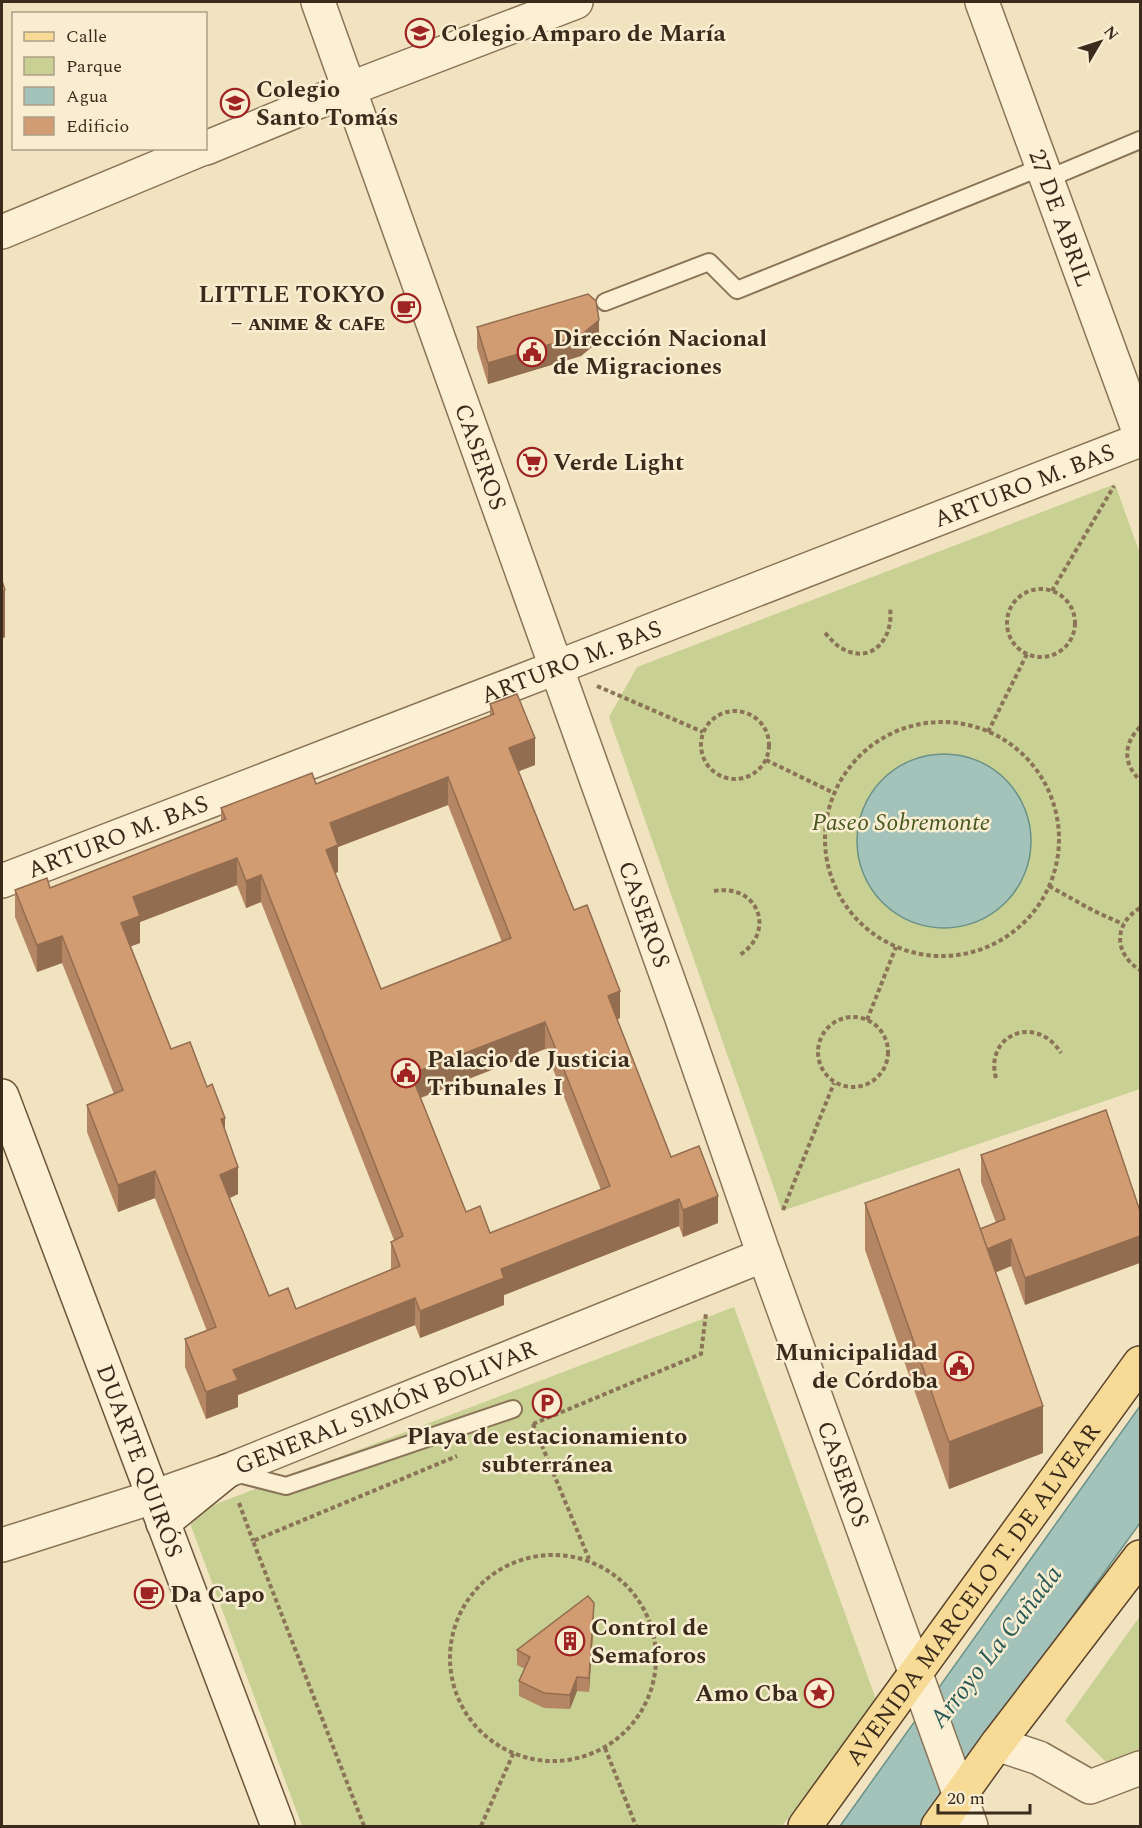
<svg xmlns="http://www.w3.org/2000/svg" width="1142" height="1828" font-family="Spectral,serif">
  <style>
    .green { fill: #c8d093 }
    .water { fill: #a3c3ba; stroke: #6a9188; stroke-width: 1.5 }
    .lines { fill: none; stroke-linecap: round; stroke-linejoin: round }
    .lane-casing { stroke: #8b7357; stroke-width: 20 }
    .street-casing { stroke: #8b7357; stroke-width: 36 }
    .secondary-casing { stroke: #6d543a; stroke-width: 36 }
    .primary-casing { stroke: #59412b; stroke-width: 36 }
    .path { stroke: #8b7357; stroke-width: 4; stroke-dasharray: 4.5 3; stroke-linecap: butt }
    .lane { stroke: #fbf0d4; stroke-width: 16 }
    .street { stroke: #fbf0d4; stroke-width: 33 }
    .secondary { stroke: #fbf0d4; stroke-width: 33 }
    .primary { stroke: #f7da95; stroke-width: 33 }
    .wall { fill: #b58663; fill-rule: evenodd }
    .shaded-wall { fill: #936d50 }
    .building { fill: #d29c73; stroke: #936d50; stroke-width: 1.5; fill-rule: evenodd }
    .labels { text-anchor: middle; stroke-width: 5; stroke-linejoin: round; paint-order: stroke }
    .poi-label { font-size: 24px; font-weight: bold; fill: #3a2b1c; stroke: #f8edd0; text-anchor: start }
    .street-label { font-size: 24px; fill: #3a2b1c; stroke: #f8edd0 }
    .park-label { font-size: 24px; font-style: italic; fill: #495821; stroke: #f8edd0 }
    .water-label { font-size: 26px; font-style: italic; fill: #2a5b58; stroke: #f8edd0 }
  </style>
  <rect width="100%" height="100%" fill="#f1e3c0"/>
  <g class="green">
    <path d="M1115 484 1140 554V1089L782 1211 609 717 637 667Z"/>
    <path d="M734 1307 877 1702 782 1826H302L187 1515Z"/>
    <path d="M1140 1616V1759L1113 1769 1065 1721Z"/>
  </g>
  <g class="water">
    <circle cx="944" cy="841" r="87"/>
    <path d="M1140 1406V1523L921 1826H840Z"/>
  </g>
  <g class="lines">
    <g class="lane-casing">
      <g id="lane">
        <path d="M1047 179 1140 140"/>
        <path d="M605 302 709 262 737 290 1042 167"/>
        <path d="M231 1472 286 1486 513 1409"/>
      </g>
    </g>
    <g class="street-casing">
      <g id="street">
        <path id="s1" d="M318 2 680 1013 764 1255 971 1826"/>
        <path id="s2" d="M982 2 1140 434"/>
        <path d="M206 148 349 89 576 2"/>
        <path d="M2 232 204 148"/>
        <path id="s3" d="M2 881 555 668 1140 440"/>
        <path id="s4" d="M2 1545 153 1497 227 1471 764 1255"/>
        <path d="M997 1744 1039 1758 1090 1787 1140 1768"/>
      </g>
    </g>
    <g class="secondary-casing">
      <g id="secondary">
        <path id="s5" d="M2 1096 278 1826"/>
        <path d="M163 1523 227 1471"/>
      </g>
    </g>
    <g class="primary-casing">
      <g id="primary">
        <path id="s6" d="M805 1826 1140 1363"/>
        <path d="M938 1826 997 1744 1140 1557"/>
      </g>
    </g>
    <g class="path">
      <circle cx="1041" cy="623" r="34"/>
      <path d="M1052 591 1114 486"/>
      <path d="M825 633C831 639 836 646 843 649 873 665 894 637 890 608"/>
      <path d="M597 686 703 732"/>
      <circle cx="735" cy="745" r="34"/>
      <circle cx="942" cy="839" r="117"/>
      <path d="M1140 727C1123 744 1123 764 1140 780"/>
      <path d="M988 732 1027 654"/>
      <path d="M766 760 834 793"/>
      <path d="M1049 886 1094 911 1123 924"/>
      <path d="M714 891C759 883 777 933 738 956"/>
      <path d="M1140 908C1113 924 1114 954 1140 970"/>
      <circle cx="853" cy="1052" r="35"/>
      <path d="M867 1020 896 947"/>
      <path d="M996 1078C984 1035 1036 1013 1061 1053"/>
      <path d="M783 1210 834 1083"/>
      <path d="M533 1424 701 1354 706 1313"/>
      <path d="M533 1424 589 1559"/>
      <path d="M239 1503 253 1541"/>
      <circle cx="553" cy="1658" r="103"/>
      <path d="M605 1748 636 1826"/>
      <path d="M364 1826 253 1541 457 1456"/>
      <path d="M481 1826 514 1752"/>
    </g>
    <use href="#lane" class="lane"/>
    <use href="#street" class="street"/>
    <use href="#secondary" class="secondary"/>
    <use href="#primary" class="primary"/>
  </g>
  <g class="wall">
    <path d="M477 327 599 341 581 356 488 384 477 348Z"/>
    <path d="M490 704 535 765 519 771 574 910 620 1018 617 1020 671 1157 718 1223 683 1237 679 1226 504 1295V1305L420 1338 415 1325 238 1395V1407L206 1419 185 1367V1339L207 1331 155 1198 118 1212 87 1132V1105L114 1094 62 963 37 972 15 917V890L50 888 221 821V808L316 784 490 716ZM448 805 502 942 381 989 335 873 338 872V847ZM237 885 246 908 261 902 394 1240 391 1242V1270L296 1309 269 1296 230 1198 238 1194 225 1131 171 1049 131 946 140 943V922ZM545 1049 601 1190 490 1233 466 1212 421 1098Z"/>
    <path d="M1106 1110 1025 1305 1011 1266 995 1273 1043 1453 949 1489 865 1250V1203L980 1229 996 1223 981 1182V1155Z"/>
    <path d="M594 1618 589 1692 577 1691 570 1709 544 1708 519 1696V1681L525 1669 517 1665V1650Z"/>
  </g>
  <g class="shaded-wall">
    <path d="M599 320V341L581 356 488 384V363Z"/>
    <path d="M5 590V637L2 639V592Z"/>
    <path d="M535 738V765L509 775V748Z"/>
    <path d="M448 777V805L338 847V872L326 877V850L330 823Z"/>
    <path d="M237 858V885L140 922V943L121 950V923L133 897Z"/>
    <path d="M261 875V902L246 908V881Z"/>
    <path d="M62 936V963L37 972V945Z"/>
    <path d="M620 991V1018L608 1023V996Z"/>
    <path d="M545 1022V1049L411 1101V1074Z"/>
    <path d="M225 1118V1145L221 1119Z"/>
    <path d="M238 1167V1194L220 1202V1175Z"/>
    <path d="M155 1171V1198L118 1212V1185Z"/>
    <path d="M718 1196V1223L683 1237V1210Z"/>
    <path d="M679 1199V1226L504 1295V1305L420 1338V1311L501 1269Z"/>
    <path d="M1140 1236V1263L1025 1305V1278Z"/>
    <path d="M1011 1239V1266L981 1278V1251Z"/>
    <path d="M415 1298V1325L238 1395V1407L206 1419V1392L233 1370Z"/>
    <path d="M1043 1406V1453L949 1489V1442Z"/>
    <path d="M594 1603V1618L589 1692V1678Z"/>
    <path d="M577 1677V1691L570 1709V1695Z"/>
  </g>
  <g class="building">
    <path d="M588 294 596 301 599 320 581 335 488 363 477 327Z"/>
    <path d="M2 581 5 590 2 592Z"/>
    <path d="M517 694 535 738 509 748 574 910 587 905 620 991 608 996 671 1157 699 1146 718 1196 683 1210 679 1199 501 1269 504 1278 420 1311 415 1298 233 1370 238 1380 206 1392 185 1339 216 1327 155 1171 118 1185 87 1105 123 1090 62 936 37 945 15 890 47 878 50 888 226 819 221 808 312 773 316 784 494 714 490 704ZM448 777 511 938 381 989 326 850 338 845 330 823ZM237 858 246 881 261 875 403 1236 391 1242 400 1266 296 1309 288 1288 269 1296 220 1175 238 1167 221 1119 225 1118 212 1084 207 1087 190 1042 171 1049 121 923 140 916 133 897ZM545 1022 610 1186 490 1233 480 1206 466 1212 411 1074Z"/>
    <path d="M1106 1110 1140 1211V1236L1025 1278 1011 1239 987 1249 980 1229 1005 1219 981 1155Z"/>
    <path d="M959 1169 1043 1406 949 1442 865 1203Z"/>
    <path d="M588 1596 594 1603 589 1678 577 1677 570 1695 544 1693 519 1681 530 1657 517 1650Z"/>
  </g>
  <defs>
    <g id="school-ring" transform="scale(1.5)"><circle r="9.5" fill="#f8edd0" stroke="#9f2322" stroke-width="1.5"/><path d="M0-5L7-2L0 1L-7-2ZM-4 1L0 2.5L4 1V4Q0 6-4 4Z" fill="#9f2322"/></g>
    <g id="cafe-ring" transform="scale(1.5)"><circle r="9.5" fill="#f8edd0" stroke="#9f2322" stroke-width="1.5"/><path d="M-5.5-4.5H6V0H3Q3 3.5 0 3.5H-2.5Q-5.5 3.5-5.5 0ZM3-3.2v2h1.7v-2ZM-6 4.5H4V6H-6Z" fill="#9f2322"/></g>
    <g id="civic-ring" transform="scale(1.5)"><circle r="9.5" fill="#f8edd0" stroke="#9f2322" stroke-width="1.5"/><path d="M-.6-6.5H3V-4.5H.6V-3L4-1V1h2V6H-6V1h2V-1L-.6-3ZM-1.2 2.5V6h2.4V2.5Z" fill="#9f2322"/></g>
    <g id="supermarket-ring" transform="scale(1.5)"><circle r="9.5" fill="#f8edd0" stroke="#9f2322" stroke-width="1.5"/><path d="M-6-5.5h2.5l.6 2H6L4.5 2H-2.5L-4.4-4H-6ZM-1.5 3.2a1.3 1.3 0 1 0 .1 0ZM3 3.2a1.3 1.3 0 1 0 .1 0Z" fill="#9f2322"/></g>
    <g id="parking-ring" transform="scale(1.5)"><circle r="9.5" fill="#f8edd0" stroke="#9f2322" stroke-width="1.5"/><path d="M-3.5-5.5H1a3.5 3.5 0 0 1 0 7H-1V5.5H-3.5ZM-1-3.4V-.6H.8a1.4 1.4 0 0 0 0-2.8Z" fill="#9f2322"/></g>
    <g id="building-ring" transform="scale(1.5)"><circle r="9.5" fill="#f8edd0" stroke="#9f2322" stroke-width="1.5"/><path d="M-4-6H4V6H1V3H-1V6H-4ZM-2.5-4.3h1.7v1.8h-1.7ZM.8-4.3h1.7v1.8H.8ZM-2.5-1h1.7V.8h-1.7ZM.8-1h1.7V.8H.8Z" fill="#9f2322"/></g>
    <g id="sight-ring" transform="scale(1.5)"><circle r="9.5" fill="#f8edd0" stroke="#9f2322" stroke-width="1.5"/><path d="M0-6L1.8-2.2L6-1.7L2.9 1.2L3.7 5.4L0 3.3L-3.7 5.4L-2.9 1.2L-6-1.7L-1.8-2.2Z" fill="#9f2322"/></g>
  </defs>
  <g fill-rule="evenodd">
    <use href="#school-ring" x="420" y="33"/>
    <use href="#school-ring" x="235" y="103"/>
    <use href="#cafe-ring" x="406" y="308"/>
    <use href="#civic-ring" x="532" y="352"/>
    <use href="#supermarket-ring" x="532" y="462"/>
    <use href="#civic-ring" x="406" y="1073"/>
    <use href="#civic-ring" x="959" y="1366"/>
    <use href="#parking-ring" x="547" y="1403"/>
    <use href="#cafe-ring" x="149" y="1594"/>
    <use href="#building-ring" x="570" y="1641"/>
    <use href="#sight-ring" x="819" y="1693"/>
  </g>
  <g class="labels">
    <g class="poi-label">
      <text x="441" y="41">Colegio Amparo de María</text>
      <text x="256" y="97">Colegio<tspan x="256" dy="28">Santo Tomás</tspan></text>
      <text x="385" y="302" text-anchor="end">LITTLE TOKYO<tspan x="385" dy="28">– ᴀɴɪᴍᴇ &amp; ᴄᴀꜰᴇ</tspan></text>
      <text x="553" y="346">Dirección Nacional<tspan x="553" dy="28">de Migraciones</tspan></text>
      <text x="553" y="470">Verde Light</text>
      <text x="427" y="1067">Palacio de Justicia<tspan x="427" dy="28">Tribunales I</tspan></text>
      <text x="938" y="1360" text-anchor="end">Municipalidad<tspan x="938" dy="28">de Córdoba</tspan></text>
      <text x="547" y="1444" text-anchor="middle">Playa de estacionamiento<tspan x="547" dy="28">subterránea</tspan></text>
      <text x="170" y="1602">Da Capo</text>
      <text x="591" y="1635">Control de<tspan x="591" dy="28">Semaforos</tspan></text>
      <text x="798" y="1701" text-anchor="end">Amo Cba</text>
    </g>
    <g class="street-label">
      <text dy="8" stroke="none"><textPath href="#s2" startOffset="230">27 DE ABRIL</textPath></text>
      <text dy="8" stroke="none"><textPath href="#s1" startOffset="483">CASEROS</textPath></text>
      <text dy="8" stroke="none"><textPath href="#s3" startOffset="1096">ARTURO M. BAS</textPath></text>
      <text dy="8" stroke="none"><textPath href="#s3" startOffset="610">ARTURO M. BAS</textPath></text>
      <text dy="8" stroke="none"><textPath href="#s3" startOffset="124">ARTURO M. BAS</textPath></text>
      <text dy="8" stroke="none"><textPath href="#s1" startOffset="969">CASEROS</textPath></text>
      <text dy="8" stroke="none"><textPath href="#s4" startOffset="408">GENERAL SIMÓN BOLIVAR</textPath></text>
      <text dy="8" stroke="none"><textPath href="#s5" startOffset="390">DUARTE QUIRÓS</textPath></text>
      <text dy="8" stroke="none"><textPath href="#s1" startOffset="1563">CASEROS</textPath></text>
      <text dy="8" stroke="none"><textPath href="#s6" startOffset="286">AVENIDA MARCELO T. DE ALVEAR</textPath></text>
    </g>
    <g class="park-label">
      <text x="901" y="830">Paseo Sobremonte</text>
    </g>
    <g class="water-label">
      <text transform="translate(995 1646) rotate(-52)" y="9">Arroyo La Cañada</text>
    </g>
  </g>
  <rect width="1142" height="1828" fill="none" stroke="#3a2b1c" stroke-width="6"/>
  <rect x="12" y="12" width="195" height="138" fill="#f8edd0" stroke="#ac9f88" stroke-width="1.5"/>
  <rect x="24" y="32" width="30" height="9" fill="#f7da95" stroke="#ac9f88" stroke-width="1.5"/>
  <text x="66" y="42" font-size="18" fill="#3a2b1c">Calle</text>
  <rect x="24" y="57" width="30" height="18" fill="#c8d093" stroke="#ac9f88" stroke-width="1.5"/>
  <text x="66" y="72" font-size="18" fill="#3a2b1c">Parque</text>
  <rect x="24" y="87" width="30" height="18" fill="#a3c3ba" stroke="#ac9f88" stroke-width="1.5"/>
  <text x="66" y="102" font-size="18" fill="#3a2b1c">Agua</text>
  <rect x="24" y="117" width="30" height="18" fill="#d29c73" stroke="#ac9f88" stroke-width="1.5"/>
  <text x="66" y="132" font-size="18" fill="#3a2b1c">Edificio</text>
  <g transform="translate(1100 42) rotate(51)" stroke="#f8edd0" stroke-width="4.5" paint-order="stroke">
  <path d="M0-4.5L10 22L0 15L-10 22Z" fill="#3a2b1c"/>
  <text y="-9" font-size="16" font-weight="bold" text-anchor="middle" fill="#3a2b1c">N</text>
  </g>
  <path d="M938 1804v9h92v-9" fill="none" stroke="#3a2b1c" stroke-width="3"/>
  <text x="947" y="1804" font-size="18" fill="#3a2b1c" stroke="#f8edd0" stroke-width="4.5" paint-order="stroke">20 m</text>
</svg>
